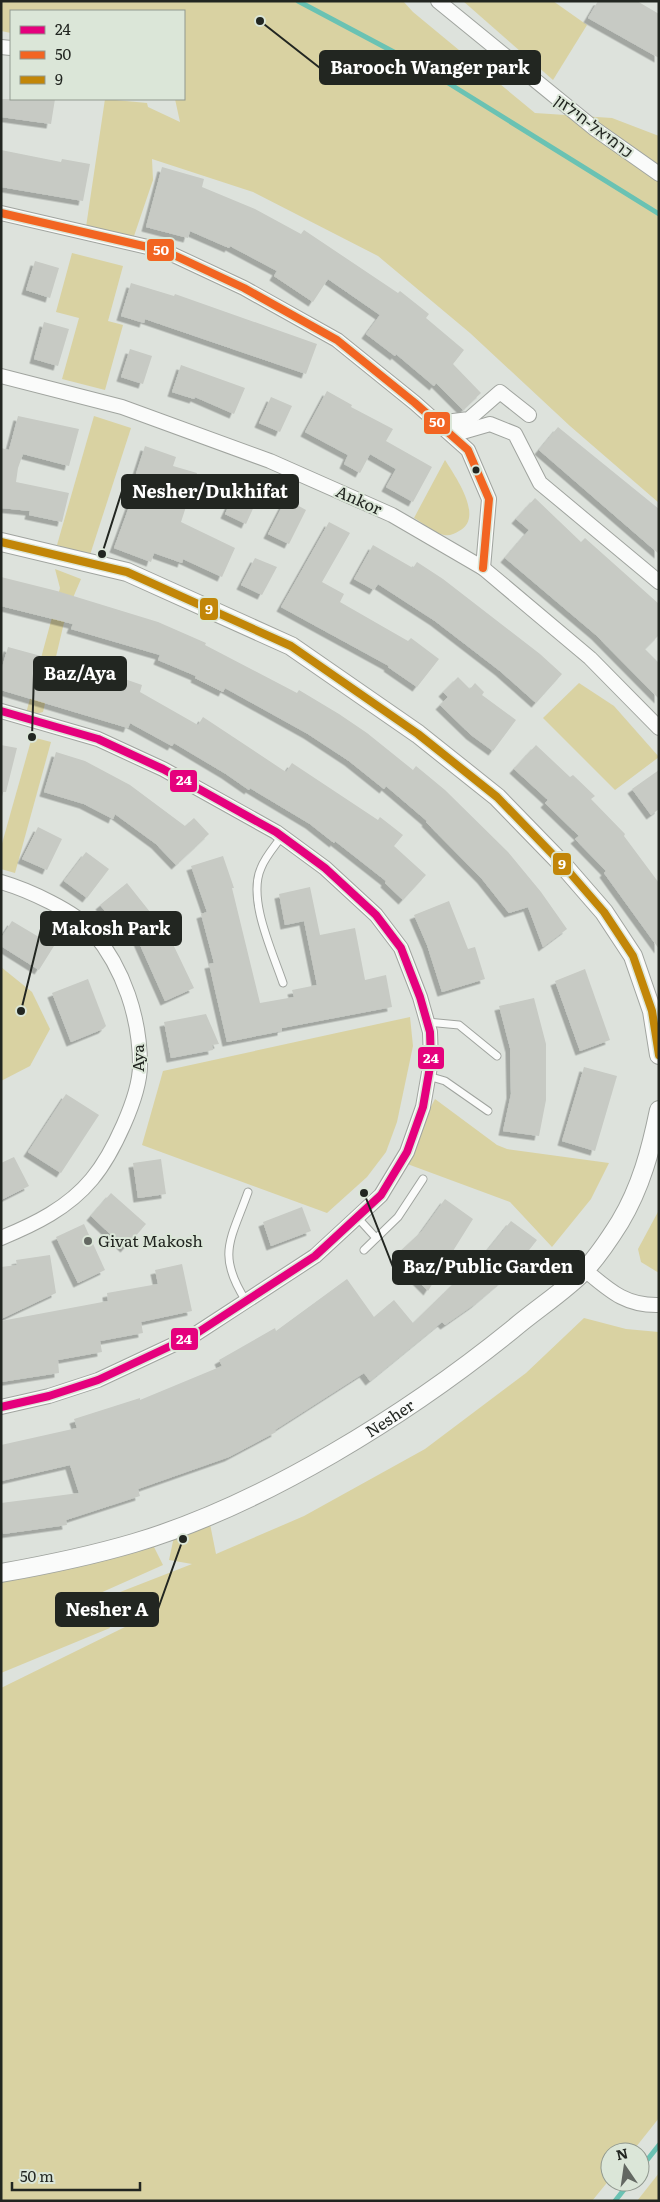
<svg xmlns="http://www.w3.org/2000/svg" width="660" height="2202" font-family="Literata,Heebo,serif">
  <style>
    .green { fill: #d9d2a2 }
    .lines { fill: none; stroke-linecap: round; stroke-linejoin: round }
    .stream { stroke: #6ac2b3; stroke-width: 5 }
    .building { fill: #c7cac4; filter: url(#shadow) }
    .service-casing { stroke: #a0a49f; stroke-width: 9 }
    .minor-casing { stroke: #a0a49f; stroke-width: 16 }
    .tertiary-casing { stroke: #a0a49f; stroke-width: 20 }
    .service { stroke: #fafbfa; stroke-width: 7 }
    .minor { stroke: #fafbfa; stroke-width: 14 }
    .tertiary { stroke: #fafbfa; stroke-width: 18 }
    .bus-1-casing { stroke: #dbe6d8; stroke-width: 11 }
    .bus-2-casing { stroke: #dbe6d8; stroke-width: 11 }
    .bus-3-casing { stroke: #dbe6d8; stroke-width: 11 }
    .bus-1 { stroke: #e5007d; stroke-width: 8 }
    .bus-2 { stroke: #f26522; stroke-width: 8 }
    .bus-3 { stroke: #c28608; stroke-width: 8 }
    .bus-dot { fill: #222621; stroke: #dbe6d8; stroke-width: 2 }
    .poi-dot { fill: #636862; stroke: #dbe6d8; stroke-width: 2 }
    .labels { text-anchor: middle; stroke-width: 4; stroke-linejoin: round; paint-order: stroke }
    .street-label { font-size: 16px; fill: #222621; stroke: #dbe6d8 }
    .poi-label { font-size: 16px; fill: #222621; stroke: #dbe6d8; text-anchor: start }
    .leader { fill: none; stroke: #222621; stroke-width: 2 }
    .callout-dot { fill: #222621; stroke: #dbe6d8; stroke-width: 2 }
    .callout { fill: #222621; stroke: #222621; stroke-width: 2 }
    .callout-label { font-size: 18px; text-anchor: middle; font-weight: bold; fill: #fff }
    .line-badge { stroke: #dbe6d8; stroke-width: 2 }
    .badge-label { font-size: 14px; text-anchor: middle; font-weight: bold; fill: #fff }
  </style>
  <defs>
    <filter id="shadow"><feDropShadow dx="-4.5" dy="4.5" stdDeviation="0" flood-color="#0004"/></filter>
  </defs>
  <rect width="100%" height="100%" fill="#dde2dc"/>
  <g class="green">
    <path d="M1 1H403L413 12 535 113 612 118 659 136V503L570 426 470 333 378 256 253 192 152 159 153 180 134 236 86 227 105 99 147 103 148 107 180 122 175 99H184V11H11V33L1 31Z"/>
    <path d="M463 1H553L587 25 553 80Z"/>
    <path d="M72 253 123 266 108 321 123 325 105 390 62 379 79 318 56 312Z"/>
    <path d="M94 416 131 428 90 555 57 545Z"/>
    <path d="M445 460C455 476 485 518 459 531 454 534 450 536 444 535 434 533 423 523 414 518Z"/>
    <path d="M55 569 81 579 66 614 43 712 25 717 60 588Z"/>
    <path d="M579 683 614 706 659 757 615 790 543 718Z"/>
    <path d="M32 737 51 742 15 873 1 869V847Z"/>
    <path d="M1 967 32 992 50 1029 30 1066 1 1081Z"/>
    <path d="M410 1017 413 1046 397 1122 386 1152 367 1177 327 1213 142 1145 163 1071Z"/>
    <path d="M435 1099 497 1145 507 1149 609 1163 591 1199 552 1247 510 1202 402 1162Z"/>
    <path d="M659 1210V1273L641 1262 638 1249Z"/>
    <path d="M584 1318 626 1329 659 1332V2118L632 2152H610V2179L592 2201H1V1688L129 1625 115 1594 192 1564 169 1560 175 1532 210 1524 216 1554 304 1516 425 1449 526 1373Z"/>
    <path d="M152 1543 163 1565 98 1594 110 1628 1 1673V1579Z"/>
    <path d="M659 2173V2201H637Z"/>
  </g>
  <g class="lines">
    <g class="stream">
      <path d="M298 1 424 68 659 214"/>
      <path d="M640 2169 659 2145"/>
      <path d="M615 2201 630 2182"/>
    </g>
  </g>
  <g class="building">
    <path d="M598 1H637L659 14V58L588 18Z"/>
    <path d="M1 99H55L51 124 1 117Z"/>
    <path d="M1 150 61 162 62 159 90 164 83 201 1 187Z"/>
    <path d="M162 167 204 179 202 187 255 209 301 234 304 230 398 293 400 291 429 314 426 318 464 350 453 364 481 393 463 410 436 383 434 386 396 354 395 356 366 334 380 315 328 279 313 302 274 276 277 271 230 246 229 248 190 231 188 238 146 227Z"/>
    <path d="M35 261 59 268 50 298 26 290Z"/>
    <path d="M131 283 174 296 175 294 317 344 306 374 145 319 144 323 121 316Z"/>
    <path d="M44 322 69 329 58 366 34 359Z"/>
    <path d="M130 349 152 356 143 384 121 377Z"/>
    <path d="M181 365 245 388 234 414 195 397 194 399 172 392Z"/>
    <path d="M327 391 352 405 351 407 393 429 386 441 432 467 413 502 386 487 396 469 370 454 360 473 344 464 348 455 305 432Z"/>
    <path d="M271 397 292 406 280 432 259 423Z"/>
    <path d="M18 416 79 429 69 466 23 454 18 468 16 482 69 493 62 522 29 515 30 511 1 508V448L9 450Z"/>
    <path d="M558 427 659 509V554L539 450Z"/>
    <path d="M145 446 176 457 173 466 197 473 181 522 235 548 222 577 183 559 182 563 154 553 151 562 114 548 137 485 133 483Z"/>
    <path d="M241 479 262 489 246 524 225 514Z"/>
    <path d="M535 498 581 542 585 538 659 604V635L645 649 659 663V699L596 635 505 558 529 530 516 519Z"/>
    <path d="M286 499 306 510 289 544 268 534Z"/>
    <path d="M329 522 350 533 322 582 344 594 340 602 408 641 411 638 439 659 417 687 388 667 389 666 281 607Z"/>
    <path d="M373 545 413 568 417 562 443 579 540 654 562 674 536 703 500 671 435 621 378 584 374 590 354 579Z"/>
    <path d="M255 558 277 567 262 595 241 585Z"/>
    <path d="M1 577 57 591 158 622 206 643 205 645 297 693 299 690 339 714 367 733 413 770 416 766 445 790 508 852 541 892 567 929 543 947 528 907 509 913 482 879 426 822 427 821 386 786 384 789 349 761 308 734 225 688 223 692 195 678 196 676 158 660 160 655 71 629 73 624 1 606Z"/>
    <path d="M8 647 63 662 64 658 142 685 140 692 198 725 203 717 286 772 292 763 378 820 380 817 403 835 394 846 426 875 403 900 385 883 386 881 335 841 334 843 310 824 250 788 249 790 226 774 174 743 172 746 130 723 128 728 1 690V671Z"/>
    <path d="M458 677 470 689 475 683 484 692 482 695 516 720 493 751 471 735 440 705 448 697 443 692Z"/>
    <path d="M1 745 17 748 6 792H1Z"/>
    <path d="M536 745 570 777 573 775 595 796 591 799 625 834 624 836 659 883V949L604 873 606 871 575 839 579 836 545 803 548 800 514 769Z"/>
    <path d="M56 752 85 761 130 785 185 826 194 818 209 834 176 865 156 844 115 814 113 819 84 804 44 792Z"/>
    <path d="M659 770V809L651 815 632 789Z"/>
    <path d="M38 827 62 839 47 870 22 859Z"/>
    <path d="M86 852 109 869 87 898 64 881Z"/>
    <path d="M223 856 234 888H232L260 1003 294 997 292 990 317 985 304 921 285 925 279 894 310 887 320 935 355 928 365 980 386 975 392 1007 282 1028V1031L227 1042 209 964 214 963 201 914 207 912 191 866Z"/>
    <path d="M127 883 154 917 159 915 194 988 165 1001 128 918 117 926 100 905Z"/>
    <path d="M449 901 468 949 475 947 485 979 442 992 427 945 414 915Z"/>
    <path d="M12 921 54 946 39 970 1 946V938Z"/>
    <path d="M585 969 610 1040 580 1051 555 981Z"/>
    <path d="M88 979 106 1026 103 1029 71 1042 52 993Z"/>
    <path d="M534 998 546 1044V1100L539 1136 503 1131 511 1094 510 1048 499 1006Z"/>
    <path d="M206 1014 219 1044 212 1045 213 1050 171 1058 164 1022Z"/>
    <path d="M584 1067 617 1076 595 1151 562 1141Z"/>
    <path d="M66 1094 99 1115 61 1173 28 1152Z"/>
    <path d="M14 1157 29 1186 1 1200V1163Z"/>
    <path d="M161 1159 166 1194 138 1198 133 1163Z"/>
    <path d="M111 1193 146 1224 125 1248 91 1216Z"/>
    <path d="M445 1199 473 1219 428 1291 394 1257 422 1231Z"/>
    <path d="M302 1207 311 1231 271 1246 263 1222Z"/>
    <path d="M511 1221 537 1240 510 1274 475 1304 445 1325 442 1322 370 1381 364 1373 275 1430 276 1432 229 1457 138 1489 140 1496 66 1520 67 1525 3 1534 1 1503 79 1493 70 1465 1 1481V1445L77 1428 74 1419 140 1398V1400L222 1366 219 1360 275 1328 276 1331 347 1279 374 1317 394 1300 413 1323 486 1252Z"/>
    <path d="M84 1224 105 1270 78 1283 56 1237Z"/>
    <path d="M50 1255 56 1293 1 1319V1267L17 1265 16 1260Z"/>
    <path d="M182 1264 192 1311 141 1322 143 1333 100 1341 102 1352 58 1360 59 1373 1 1382V1321L108 1301 107 1293 158 1284 155 1270Z"/>
  </g>
  <g class="lines">
    <g class="service-casing">
      <g id="service">
        <path d="M282 836C275 846 265 857 261 868 247 899 273 953 283 983"/>
        <path d="M427 1022 459 1025 497 1056"/>
        <path d="M428 1076 445 1081 488 1111"/>
        <path d="M357 1217 376 1238"/>
        <path d="M364 1250 398 1217 423 1179"/>
        <path d="M246 1301C216 1254 231 1240 248 1192"/>
      </g>
    </g>
    <g class="minor-casing">
      <g id="minor">
        <path d="M438 1 595 129 659 174"/>
        <path d="M1 47 11 48"/>
        <path d="M1 213 165 251 244 288 337 340 415 403 468 450 489 499 483 568"/>
        <path d="M1 376 122 407 270 461 392 515 483 568 590 658 659 728"/>
        <path d="M438 423 469 419 500 392 529 415"/>
        <path d="M452 435 490 424 515 434 540 483 659 582"/>
        <path d="M1 711 98 739 163 769 276 832 325 868 376 915 401 948 420 997 430 1032 431 1061 423 1107 407 1152 381 1195 315 1256 194 1335 98 1380 49 1396 1 1407"/>
        <path d="M1 882C28 890 75 911 93 932 124 969 140 1018 140 1065 140 1097 112 1155 92 1179 68 1208 35 1224 1 1238"/>
        <path d="M585 1270C609 1290 625 1306 659 1305"/>
      </g>
    </g>
    <g class="tertiary-casing">
      <g id="tertiary">
        <path d="M1 542 127 572 291 646 418 734 497 797 564 866 604 912 633 956 652 1011 659 1055"/>
        <path id="s1" d="M1 1573C46 1565 90 1556 134 1543 263 1505 408 1414 513 1329 535 1310 565 1291 585 1270 598 1256 610 1238 620 1222 641 1187 651 1149 659 1110"/>
      </g>
    </g>
    <use href="#service" class="service"/>
    <use href="#minor" class="minor"/>
    <use href="#tertiary" class="tertiary"/>
    <g class="bus-1-casing">
      <path id="bus-1" d="M1 711 98 739 163 769 276 832 325 868 376 915 401 948 420 997 430 1032 431 1061 423 1107 407 1152 381 1195 315 1256 194 1335 98 1380 49 1396 1 1407"/>
    </g>
    <g class="bus-2-casing">
      <path id="bus-2" d="M1 213 165 251 244 288 337 340 415 403 468 450 489 499 483 568"/>
    </g>
    <g class="bus-3-casing">
      <path id="bus-3" d="M1 542 127 572 291 646 418 734 497 797 564 866 604 912 633 956 652 1011 659 1055"/>
    </g>
    <use href="#bus-1" class="bus-1"/>
    <use href="#bus-2" class="bus-2"/>
    <use href="#bus-3" class="bus-3"/>
  </g>
  <circle class="bus-dot" cx="476" cy="470" r="4.5"/>
  <circle class="poi-dot" cx="88" cy="1241" r="5"/>
  <g class="labels">
    <g class="street-label">
      <text transform="translate(594 126) rotate(37)" y="6">כרמיאל-חילזון</text>
      <text transform="translate(359 500) rotate(24)" y="6">Ankor</text>
      <text transform="translate(138 1058) rotate(-90)" y="6">Aya</text>
      <text dy="6" stroke="none"><textPath href="#s1" startOffset="422">Nesher</textPath></text>
    </g>
    <g class="poi-label">
      <text x="98" y="1247">Givat Makosh</text>
    </g>
  </g>
  <path class="leader" d="M260 21L320 68M102 554L122 491M32 737L34 674M21 1011L41 929M364 1193L393 1267M183 1539L158 1609"/>
  <g class="callout-dot">
    <circle cx="260" cy="21" r="5"/>
    <circle cx="102" cy="554" r="5"/>
    <circle cx="32" cy="737" r="5"/>
    <circle cx="21" cy="1011" r="5"/>
    <circle cx="364" cy="1193" r="5"/>
    <circle cx="183" cy="1539" r="5"/>
  </g>
  <g class="callout">
    <rect x="320" y="51" width="220" height="33" rx="5"/>
    <rect x="122" y="475" width="176" height="33" rx="5"/>
    <rect x="34" y="657" width="92" height="33" rx="5"/>
    <rect x="41" y="912" width="140" height="33" rx="5"/>
    <rect x="393" y="1251" width="191" height="33" rx="5"/>
    <rect x="56" y="1593" width="102" height="33" rx="5"/>
  </g>
  <g class="callout-label">
    <text x="430" y="74">Barooch Wanger park</text>
    <text x="210" y="498">Nesher/Dukhifat</text>
    <text x="80" y="680">Baz/Aya</text>
    <text x="111" y="935">Makosh Park</text>
    <text x="488" y="1273">Baz/Public Garden</text>
    <text x="107" y="1616">Nesher A</text>
  </g>
  <g class="line-badge">
    <rect x="146" y="238" width="29" height="24" rx="5" fill="#f26522"/>
    <rect x="423" y="411" width="28" height="24" rx="5" fill="#f26522"/>
    <rect x="199" y="597" width="20" height="24" rx="5" fill="#c28608"/>
    <rect x="169" y="769" width="29" height="24" rx="5" fill="#e5007d"/>
    <rect x="552" y="852" width="20" height="24" rx="5" fill="#c28608"/>
    <rect x="417" y="1046" width="28" height="24" rx="5" fill="#e5007d"/>
    <rect x="170" y="1327" width="29" height="24" rx="5" fill="#e5007d"/>
  </g>
  <g class="badge-label">
    <text x="161" y="255">50</text>
    <text x="437" y="427">50</text>
    <text x="209" y="614">9</text>
    <text x="184" y="785">24</text>
    <text x="562" y="869">9</text>
    <text x="431" y="1063">24</text>
    <text x="184" y="1344">24</text>
  </g>
  <rect width="660" height="2202" fill="none" stroke="#222621" stroke-width="5"/>
  <rect x="10" y="10" width="175" height="90" fill="#dbe6d8" stroke="#91998f"/>
  <rect x="20" y="26" width="25" height="8" fill="#e5007d" stroke="#91998f"/>
  <text x="55" y="35" font-size="15" fill="#222621">24</text>
  <rect x="20" y="51" width="25" height="8" fill="#f26522" stroke="#91998f"/>
  <text x="55" y="60" font-size="15" fill="#222621">50</text>
  <rect x="20" y="76" width="25" height="8" fill="#c28608" stroke="#91998f"/>
  <text x="55" y="85" font-size="15" fill="#222621">9</text>
  <g transform="translate(625 2167) rotate(347)"><circle r="24" fill="#dbe6d8" stroke="#91998f"/>
  <path d="M0-4L9 19L0 12L-9 19Z" fill="#636862"/>
  <text y="-8" font-size="14" font-weight="bold" text-anchor="middle" fill="#222621">N</text>
  </g>
  <path d="M12 2182v8h128v-8" fill="none" stroke="#222621" stroke-width="2.5"/>
  <text x="20" y="2182" font-size="15" fill="#222621" stroke="#dbe6d8" stroke-width="4" paint-order="stroke">50 m</text>
</svg>
